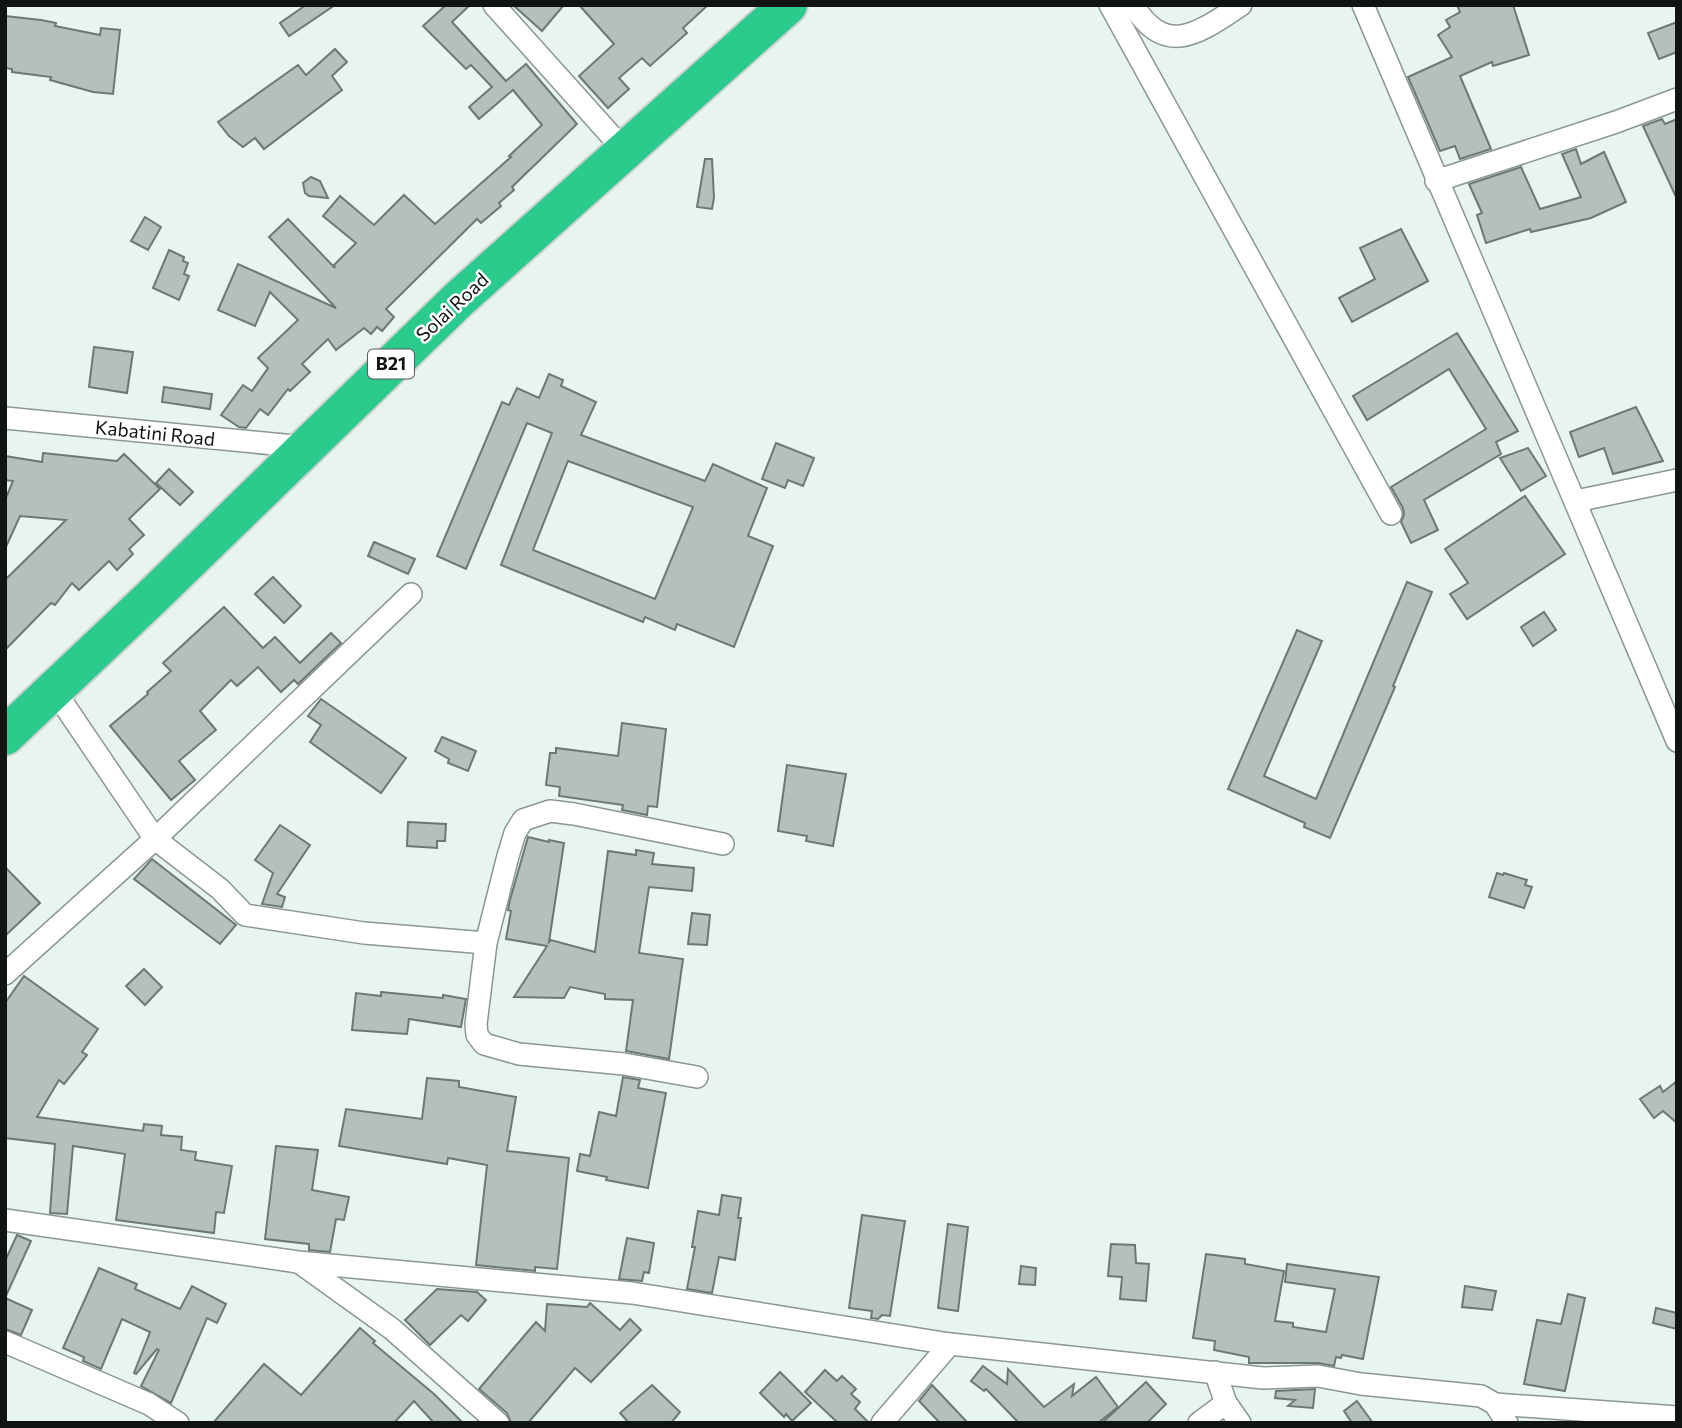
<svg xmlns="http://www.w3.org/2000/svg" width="1682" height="1428" font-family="Commissioner,sans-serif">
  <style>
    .building { fill: #b4c0b9; stroke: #6d7872; stroke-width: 2; fill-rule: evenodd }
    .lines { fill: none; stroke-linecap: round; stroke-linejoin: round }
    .street-casing { stroke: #8b9790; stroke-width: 24 }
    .highway-casing { stroke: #cfd0d0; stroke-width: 42 }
    .street { stroke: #fff; stroke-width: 21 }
    .highway { stroke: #2bcb8e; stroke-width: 38 }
    .labels { text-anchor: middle; stroke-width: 5; stroke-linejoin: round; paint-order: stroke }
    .shield { fill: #fff; stroke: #585a59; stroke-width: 2 }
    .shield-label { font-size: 18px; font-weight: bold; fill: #101412 }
    .street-label { font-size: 19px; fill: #101412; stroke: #fff }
  </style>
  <rect width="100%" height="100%" fill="#e8f5ee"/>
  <g class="building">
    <path d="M306 5H335L289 36 280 23Z"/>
    <path d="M446 5H470L452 22 506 81 526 64 577 124 512 187 514 190 499 203 501 206 481 223 477 219 386 309 394 317 382 331 377 327 371 334 364 328 336 350 328 339 302 364 310 372 290 391 288 389 268 415 260 409 246 428 239 427 221 415 243 385 252 391 268 368 258 358 298 320 270 292 255 326 218 310 238 264 336 308 269 237 288 219 335 268 334 265 356 243 323 216 340 196 374 225 404 195 435 224 511 157 509 156 542 125 513 90 479 119 469 107 492 87 471 65 466 69 423 26Z"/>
    <path d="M513 5H564L542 31Z"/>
    <path d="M579 5H708L683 28 687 33 650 66 642 58 619 78 629 89 608 108 579 76 614 44Z"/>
    <path d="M1457 5H1513L1529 55 1493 66 1492 62 1460 76 1491 149 1460 159 1455 146 1440 151 1408 77 1452 57 1438 35 1450 27 1446 20 1460 12Z"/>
    <path d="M5 16 41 20 56 23 55 26 100 35 101 28 120 30 113 94 93 92 50 80 51 77 12 72V69L5 68Z"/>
    <path d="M1677 22V52L1659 59 1648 33Z"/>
    <path d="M335 49 347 62 332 76 342 90 264 149 255 138 243 147 229 136 218 122 298 65 306 75Z"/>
    <path d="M1662 119 1665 124 1677 119V199L1643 126Z"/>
    <path d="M1576 149 1581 164 1604 152 1626 202 1591 218 1531 232 1530 229 1486 243 1477 215 1482 213 1469 184 1521 167 1540 209 1581 197 1562 154Z"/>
    <path d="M705 159H712L714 198 712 209 697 207Z"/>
    <path d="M311 177 320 181 328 198 309 196 305 193 303 183Z"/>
    <path d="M145 217 161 227 148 250 131 241Z"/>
    <path d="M1401 229 1428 281 1352 322 1339 298 1375 279 1360 248Z"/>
    <path d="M169 250 184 257 183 261 188 263 184 274 189 276 179 300 153 288Z"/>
    <path d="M1457 333 1518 431 1496 442 1501 454 1424 500 1438 530 1411 543 1401 522 1404 515 1403 508 1391 487 1486 429 1449 369 1367 420 1353 396Z"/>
    <path d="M94 347 133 352 127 393 89 387Z"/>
    <path d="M549 374 563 380 561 386 596 402 581 435 705 481 713 464 767 488 748 536 773 546 734 647 677 624 675 630 645 617 643 622 501 565 552 433 527 423 466 569 437 556 502 402 509 405 517 388 539 398ZM568 461 693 507 655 599 533 550Z"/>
    <path d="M164 387 212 394 210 409 162 402Z"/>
    <path d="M1636 407 1663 461 1613 474 1604 448 1579 457 1570 432Z"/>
    <path d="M776 443 814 458 803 486 788 480 785 488 762 479Z"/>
    <path d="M1528 448 1546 476 1521 491 1500 458Z"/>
    <path d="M43 453 117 461 124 454 160 489 129 519 144 535 129 549 133 554 117 570 109 561 79 590 72 583 55 605 51 603 5 650V580L66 520 20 516 5 549V500L13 481 5 480V456L42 462Z"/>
    <path d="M169 469 193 492 180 505 156 483Z"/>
    <path d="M1525 496 1565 554 1467 619 1450 594 1468 583 1445 549Z"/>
    <path d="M374 542 415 559 408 574 368 556Z"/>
    <path d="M273 577 301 606 284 623 255 594Z"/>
    <path d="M1407 582 1432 592 1393 686 1395 687 1330 838 1304 827 1305 823 1228 789 1297 630 1322 641 1264 776 1316 799Z"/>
    <path d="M224 607 263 648 275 637 300 663 331 633 341 643 298 684 294 680 281 692 258 667 237 686 231 680 200 711 216 730 179 761 195 780 171 800 110 726 148 694 147 692 171 671 163 663Z"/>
    <path d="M1544 612 1556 630 1533 646 1521 627Z"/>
    <path d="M321 699 406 758 381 793 310 742 321 725 308 716Z"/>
    <path d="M622 723 666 729 657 807 648 806 647 815 622 810 623 805 559 796 560 787 546 785 550 753H556V748L618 756Z"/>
    <path d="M442 737 476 751 468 771 448 763 449 759 435 751Z"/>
    <path d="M787 765 846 774 833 846 806 841 807 836 778 831Z"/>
    <path d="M408 822 446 824 445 841H437V848L407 846Z"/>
    <path d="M280 825 310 845 277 894 285 897 282 907 262 904 273 873 255 860Z"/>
    <path d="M528 837 549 842V840L564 843 549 942 551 940 595 952 608 851 636 855V850L654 853 652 864 694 868 692 891 649 887 639 953 683 959 669 1059 626 1051 633 1000 605 999V994L570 987 564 998 514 997 547 946 506 939 511 911 508 910 510 900Z"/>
    <path d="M152 859 236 925 220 944 134 879Z"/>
    <path d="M5 867 40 903 5 936Z"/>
    <path d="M1497 873 1503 875 1504 873 1527 880 1525 885 1532 887 1524 908 1489 897Z"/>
    <path d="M692 913 710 915 707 945 688 944Z"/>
    <path d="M144 969 162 987 145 1005 126 986Z"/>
    <path d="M24 976 98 1029 82 1052 87 1055 64 1084 59 1080 37 1117 143 1131 144 1124 162 1126 161 1135 182 1137 181 1150 196 1152 195 1160 232 1166 224 1213 216 1212 214 1233 116 1220 125 1154 73 1146 67 1214 50 1213 55 1144 5 1138V1003Z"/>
    <path d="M381 992 443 998V995L466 999 461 1027 409 1019 407 1034 352 1030 356 993 381 996Z"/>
    <path d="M623 1077 640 1080 638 1088 666 1093 648 1188 606 1180 607 1177 577 1171 580 1154 590 1156 599 1112 616 1116Z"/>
    <path d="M427 1078 459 1081V1087L516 1097 507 1151 569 1158 557 1269 535 1267V1271L476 1265 487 1165 448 1158 447 1164 339 1146 346 1109 422 1119Z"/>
    <path d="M1677 1081V1123L1663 1111 1654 1118 1640 1099 1660 1086 1663 1092Z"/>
    <path d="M276 1146 318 1150 312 1190 349 1197 344 1220 336 1219 330 1252 309 1250V1244L265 1239Z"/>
    <path d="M722 1195 741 1198 738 1218H741L735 1260 719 1257 712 1293 687 1289 695 1247H692L698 1211 719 1215Z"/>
    <path d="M862 1215 905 1221 890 1316 882 1315 878 1319 871 1318 872 1311 849 1308Z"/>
    <path d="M948 1224 968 1227 958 1311 938 1308Z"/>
    <path d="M17 1235 31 1241 5 1298 32 1310 21 1335 5 1329V1261Z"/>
    <path d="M627 1238 654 1243 649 1273 644 1272 642 1281 619 1279Z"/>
    <path d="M1111 1244 1135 1245 1136 1263 1149 1264 1146 1301 1120 1299 1122 1277 1108 1276Z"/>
    <path d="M1206 1254 1245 1259V1264L1284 1271 1275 1321 1293 1323V1327L1326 1332 1335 1289 1285 1282 1287 1264 1379 1277 1363 1359 1342 1355 1341 1358 1336 1357 1334 1366 1318 1363H1249V1357L1214 1350 1215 1341 1193 1338Z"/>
    <path d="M1021 1266 1036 1268 1035 1285 1019 1284Z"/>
    <path d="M99 1268 137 1284 135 1289 180 1309 192 1286 226 1304 217 1323 207 1318 171 1403 141 1386 159 1350 157 1349 136 1374 134 1373 150 1332 122 1319 101 1369 83 1361 84 1357 63 1348Z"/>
    <path d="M1465 1286 1496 1291 1492 1310 1462 1307Z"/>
    <path d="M437 1289 477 1292 486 1300 468 1321 461 1315 430 1345 405 1320Z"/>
    <path d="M1568 1294 1585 1298 1565 1391 1524 1384 1537 1320 1561 1324Z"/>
    <path d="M590 1303 620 1330 630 1319 641 1330 591 1382 575 1368 528 1423H511L507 1413 479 1389 536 1322 545 1331 547 1304 587 1307Z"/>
    <path d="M1656 1308 1677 1313V1329L1653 1323Z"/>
    <path d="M360 1328 375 1341 373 1343 434 1394 463 1423H434L414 1401 394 1423H213L264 1364 301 1395Z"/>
    <path d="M983 1366 1007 1384 1008 1369 1044 1407 1074 1384 1072 1396 1096 1377 1118 1407 1098 1423H1019L986 1389 984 1391 971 1381Z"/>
    <path d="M825 1370 837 1381 842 1376 856 1389 851 1394 860 1402 855 1409 869 1423H838L805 1392Z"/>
    <path d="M780 1372 811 1403 792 1421 786 1414 784 1417 760 1393Z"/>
    <path d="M1146 1382 1166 1404 1147 1423H1102Z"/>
    <path d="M652 1385 680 1412 671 1423H629L620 1413Z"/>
    <path d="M932 1385 968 1423H940L919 1401Z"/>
    <path d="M1315 1389 1313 1408 1288 1406 1295 1400 1275 1398 1276 1391Z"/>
    <path d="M1357 1401 1373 1423H1352L1344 1411Z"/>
  </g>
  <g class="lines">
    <g class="street-casing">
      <g id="street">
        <path d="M494 5 624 150"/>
        <path d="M1110 5 1391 514"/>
        <path d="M1133 5C1166 59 1200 32 1241 5"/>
        <path d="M1363 5 1677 741"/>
        <path d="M1436 181 1616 122 1677 99"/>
        <path d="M5 418 305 447"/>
        <path d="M1576 501 1677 480"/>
        <path d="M54 690 155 839 220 889 245 915 364 933 486 943"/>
        <path d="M5 974 155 839 411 594"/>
        <path d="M697 1077 624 1064 519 1054 484 1044 477 1035 476 1024 486 943 508 856 515 833 523 820 550 811 574 814 723 844"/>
        <path d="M5 1220 298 1262 632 1293 950 1344 1263 1378 1318 1376 1361 1384 1481 1396 1495 1404 1507 1423"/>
        <path d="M300 1263 392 1329 498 1423"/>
        <path d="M5 1342 149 1404 178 1423"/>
        <path d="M1226 1403 1240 1423"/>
        <path d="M1495 1404 1677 1417"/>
        <path d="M882 1423 950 1344"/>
        <path d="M1199 1423 1226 1403 1215 1372"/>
      </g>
    </g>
    <g class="highway-casing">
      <path id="highway" d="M5 736 152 597 459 299 788 5"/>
    </g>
    <use href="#street" class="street"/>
    <use href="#highway" class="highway"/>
  </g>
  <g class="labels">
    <rect class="shield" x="368" y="349.5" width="46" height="29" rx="5"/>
    <g class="shield-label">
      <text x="391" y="370">B21</text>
    </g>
    <g class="street-label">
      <text transform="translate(452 307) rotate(-43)" y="7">Solai Road</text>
      <text transform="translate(155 433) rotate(6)" y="7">Kabatini Road</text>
    </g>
  </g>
  <rect width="1682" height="1428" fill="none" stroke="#101412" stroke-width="14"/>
</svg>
